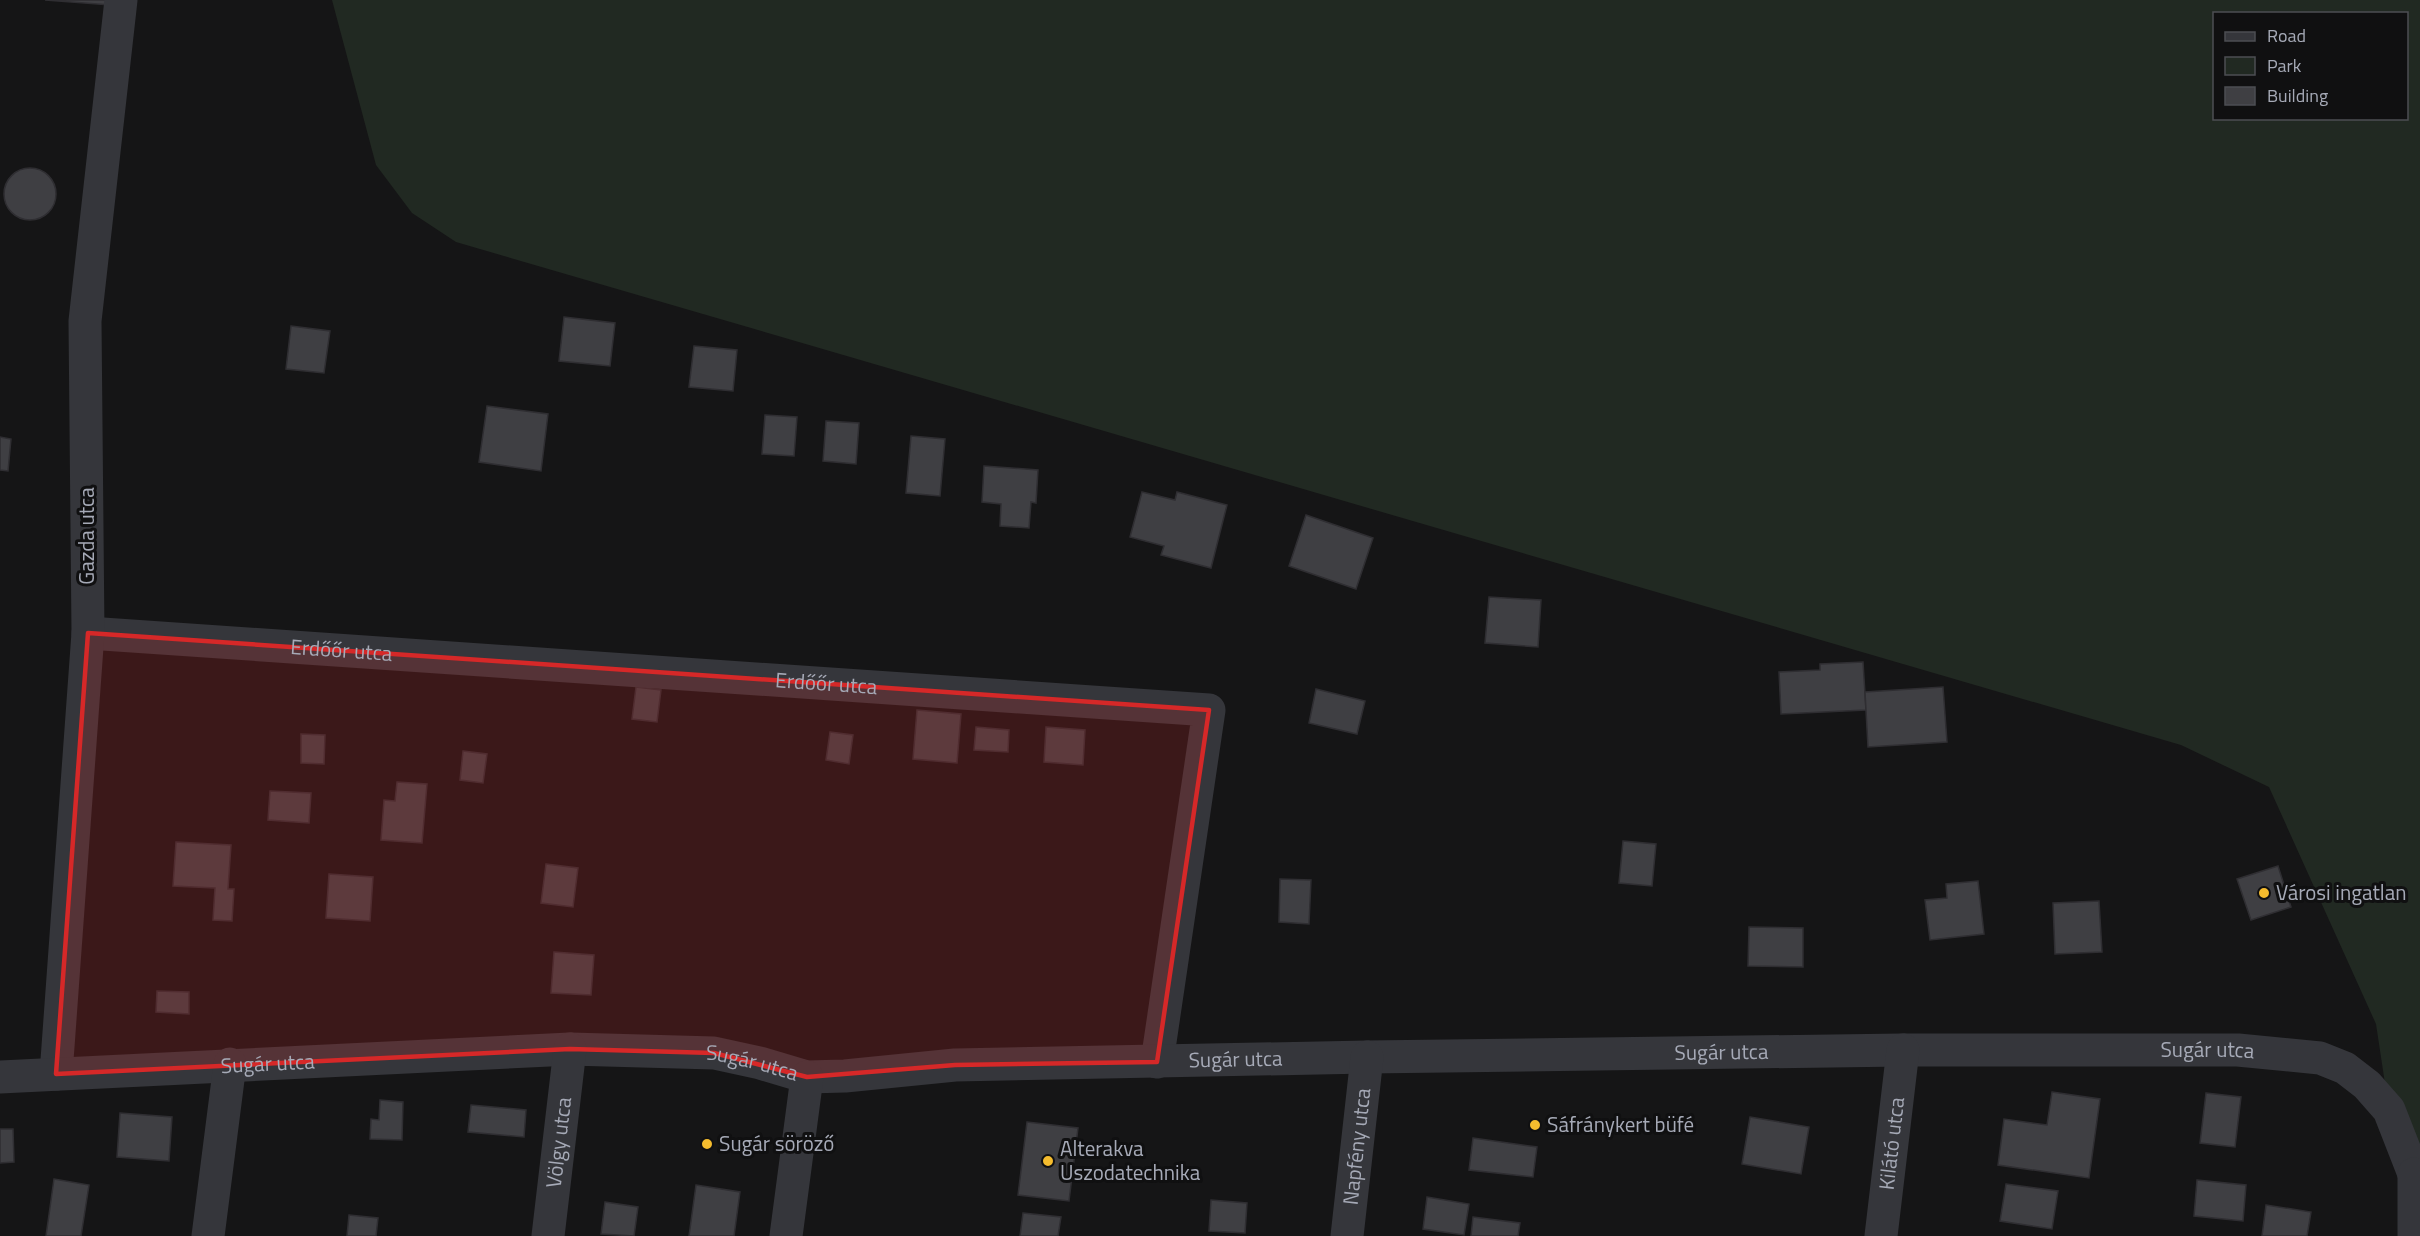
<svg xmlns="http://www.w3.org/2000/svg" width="2420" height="1236" font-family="'Titillium Web',sans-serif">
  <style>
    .green { fill: #212922; fill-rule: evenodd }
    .building { fill: #3f3f43; stroke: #2f2e32; stroke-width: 1.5 }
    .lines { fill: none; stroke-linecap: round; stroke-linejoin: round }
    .minor { stroke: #35363b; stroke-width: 33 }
    .marked { fill: #d62828; fill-opacity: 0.2; stroke: #d62828; stroke-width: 4.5; stroke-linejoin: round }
    .poi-dot { fill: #f5bc2e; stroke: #101011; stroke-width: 2 }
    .labels { text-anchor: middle; stroke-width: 6; stroke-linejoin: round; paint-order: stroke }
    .street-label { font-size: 21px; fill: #a6aab7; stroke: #101011 }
    .poi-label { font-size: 21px; fill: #a6aab7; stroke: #101011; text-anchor: start }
  </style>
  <rect width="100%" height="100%" fill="#151516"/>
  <path class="green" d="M332 0H2420V1175L2389 1110 2376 1024 2269 787 2181 745 456 242 412 213 376 165ZM2214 14H2406V118H2214Z"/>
  <g class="building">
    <path d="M45 0H110V5Z"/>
    <circle cx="30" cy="194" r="26"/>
    <path d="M564 317 615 323 610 366 559 361Z"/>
    <path d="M291 326 330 331 324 373 286 369Z"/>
    <path d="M694 346 737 350 733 391 689 387Z"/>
    <path d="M487 406 548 414 541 471 479 462Z"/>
    <path d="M765 415 797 417 794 456 762 454Z"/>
    <path d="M826 421 859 423 856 464 823 461Z"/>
    <path d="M911 436 945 439 940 496 906 493Z"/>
    <path d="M0 437 11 439 8 471 0 470Z"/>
    <path d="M984 466 1038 470 1036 503 1031 502 1029 528 1000 526 1001 504 982 502Z"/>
    <path d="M1142 492 1175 500 1177 492 1227 505 1211 568 1161 555 1164 546 1130 537Z"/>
    <path d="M1306 515 1373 538 1356 589 1289 566Z"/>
    <path d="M1489 597 1541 600 1538 647 1485 643Z"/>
    <path d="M1863 662 1866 710 1781 714 1779 672 1820 670V664Z"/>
    <path d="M636 687 661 690 657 722 632 719Z"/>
    <path d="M1943 687 1947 742 1868 747 1865 692Z"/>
    <path d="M1316 689 1365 701 1357 734 1309 723Z"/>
    <path d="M917 710 961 714 957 763 913 759Z"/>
    <path d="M976 727 1009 730 1008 752 974 750Z"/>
    <path d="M1046 727 1085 730 1083 765 1044 762Z"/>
    <path d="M830 732 853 735 849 764 826 760Z"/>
    <path d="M301 734 325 735 324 764 301 763Z"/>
    <path d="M463 751 487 754 483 783 460 780Z"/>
    <path d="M397 782 427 784 422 843 381 840 384 800 395 801Z"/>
    <path d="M270 791 311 793 309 823 268 820Z"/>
    <path d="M1623 841 1656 844 1652 886 1619 883Z"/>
    <path d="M176 842 231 845 228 889H234L232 921 213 920 215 888 173 886Z"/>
    <path d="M546 864 578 868 573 907 541 903Z"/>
    <path d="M2278 866 2291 907 2251 920 2237 879Z"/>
    <path d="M329 874 373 877 370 921 326 918Z"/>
    <path d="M1280 879 1311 880 1309 924 1279 922Z"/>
    <path d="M1978 881 1984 934 1930 940 1925 900 1947 898 1946 884Z"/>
    <path d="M2099 901 2102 952 2055 954 2053 903Z"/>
    <path d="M1749 927 1803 928V967L1748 966Z"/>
    <path d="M554 952 594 955 591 995 551 993Z"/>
    <path d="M157 991 189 992V1014L156 1012Z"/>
    <path d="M2052 1092 2100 1099 2089 1178 1998 1165 2004 1119 2047 1125Z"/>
    <path d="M2206 1093 2241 1097 2235 1147 2200 1143Z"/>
    <path d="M380 1100 403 1102 402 1140 370 1139 371 1119 379 1120Z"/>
    <path d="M471 1105 526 1110 524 1137 468 1132Z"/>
    <path d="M120 1113 172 1117 169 1161 117 1157Z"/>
    <path d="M1750 1117 1809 1127 1801 1174 1742 1164Z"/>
    <path d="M1027 1122 1078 1128 1069 1201 1018 1195Z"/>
    <path d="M0 1129H13L14 1162 0 1163Z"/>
    <path d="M1473 1138 1537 1147 1533 1177 1469 1170Z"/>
    <path d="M54 1179 89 1185 81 1236H46Z"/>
    <path d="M2197 1180 2246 1185 2243 1221 2194 1216Z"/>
    <path d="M2006 1184 2058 1191 2052 1229 2000 1221Z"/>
    <path d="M696 1185 740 1192 734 1236H689Z"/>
    <path d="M1427 1197 1469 1204 1464 1235 1423 1229Z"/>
    <path d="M1211 1200 1247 1203 1245 1233 1209 1231Z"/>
    <path d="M605 1202 638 1207 634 1236 601 1234Z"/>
    <path d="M2266 1205 2311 1212 2307 1236H2262Z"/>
    <path d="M1023 1213 1061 1217 1058 1236H1020Z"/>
    <path d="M349 1215 378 1218 376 1236H347Z"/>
    <path d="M1473 1217 1520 1223 1518 1236H1471Z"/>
  </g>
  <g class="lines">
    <g class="minor">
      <path id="s1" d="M88 633 1209 710 1157 1062"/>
      <path d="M56 1074 88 633 85 321 121 0"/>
      <path id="s2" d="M0 1077 570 1049 714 1053 760 1063 807 1077 845 1076 955 1065 1367 1057 1903 1050H2238L2320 1058 2345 1068 2367 1085 2389 1110 2414 1174 2420 1182"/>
      <path d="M208 1236 230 1064"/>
      <path id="s3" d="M548 1236 570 1049"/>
      <path d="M786 1236 807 1077"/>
      <path id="s4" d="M1347 1236 1367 1057"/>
      <path id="s5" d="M1881 1236 1903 1050"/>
      <path d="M2414 1236V1174"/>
    </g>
  </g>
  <path class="marked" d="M88 633 1209 710 1157 1062 955 1065 807 1077 714 1053 570 1049 56 1074Z"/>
  <g class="poi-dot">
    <circle cx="2264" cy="893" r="6"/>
    <circle cx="1535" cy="1125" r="6"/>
    <circle cx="707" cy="1144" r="6"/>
    <circle cx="1048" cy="1161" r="6"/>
  </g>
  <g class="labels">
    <g class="street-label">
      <text transform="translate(87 536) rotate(-90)" y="7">Gazda utca</text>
      <text dy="7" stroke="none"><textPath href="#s1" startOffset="254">Erdőőr utca</textPath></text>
      <text dy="7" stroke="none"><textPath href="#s1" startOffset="740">Erdőőr utca</textPath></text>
      <text dy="7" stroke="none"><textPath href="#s2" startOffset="2212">Sugár utca</textPath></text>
      <text dy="7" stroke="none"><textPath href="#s2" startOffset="1726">Sugár utca</textPath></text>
      <text dy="7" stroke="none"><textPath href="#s2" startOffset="1240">Sugár utca</textPath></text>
      <text dy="7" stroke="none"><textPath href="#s2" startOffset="268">Sugár utca</textPath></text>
      <text dy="7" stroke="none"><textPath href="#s2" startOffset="754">Sugár utca</textPath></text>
      <text dy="7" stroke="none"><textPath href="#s3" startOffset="94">Völgy utca</textPath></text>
      <text dy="7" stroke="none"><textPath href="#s5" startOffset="93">Kilátó utca</textPath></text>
      <text dy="7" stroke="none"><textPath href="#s4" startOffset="90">Napfény utca</textPath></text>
    </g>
    <g class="poi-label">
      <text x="2276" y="900">Városi ingatlan</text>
      <text x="1547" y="1132">Sáfránykert büfé</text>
      <text x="719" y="1151">Sugár söröző</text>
      <text x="1060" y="1156">Alterakva<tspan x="1060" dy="24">Uszodatechnika</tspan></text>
    </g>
  </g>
  <rect x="2213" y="12" width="195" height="108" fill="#101011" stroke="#4c4e53" stroke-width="1.5"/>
  <rect x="2225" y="32" width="30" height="9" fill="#35363b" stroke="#4c4e53" stroke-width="1.5"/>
  <text x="2267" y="42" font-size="18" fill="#a6aab7">Road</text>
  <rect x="2225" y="57" width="30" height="18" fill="#212922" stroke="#4c4e53" stroke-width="1.5"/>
  <text x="2267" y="72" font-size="18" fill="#a6aab7">Park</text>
  <rect x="2225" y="87" width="30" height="18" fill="#3f3f43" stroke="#4c4e53" stroke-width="1.5"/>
  <text x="2267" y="102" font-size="18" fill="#a6aab7">Building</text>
</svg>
